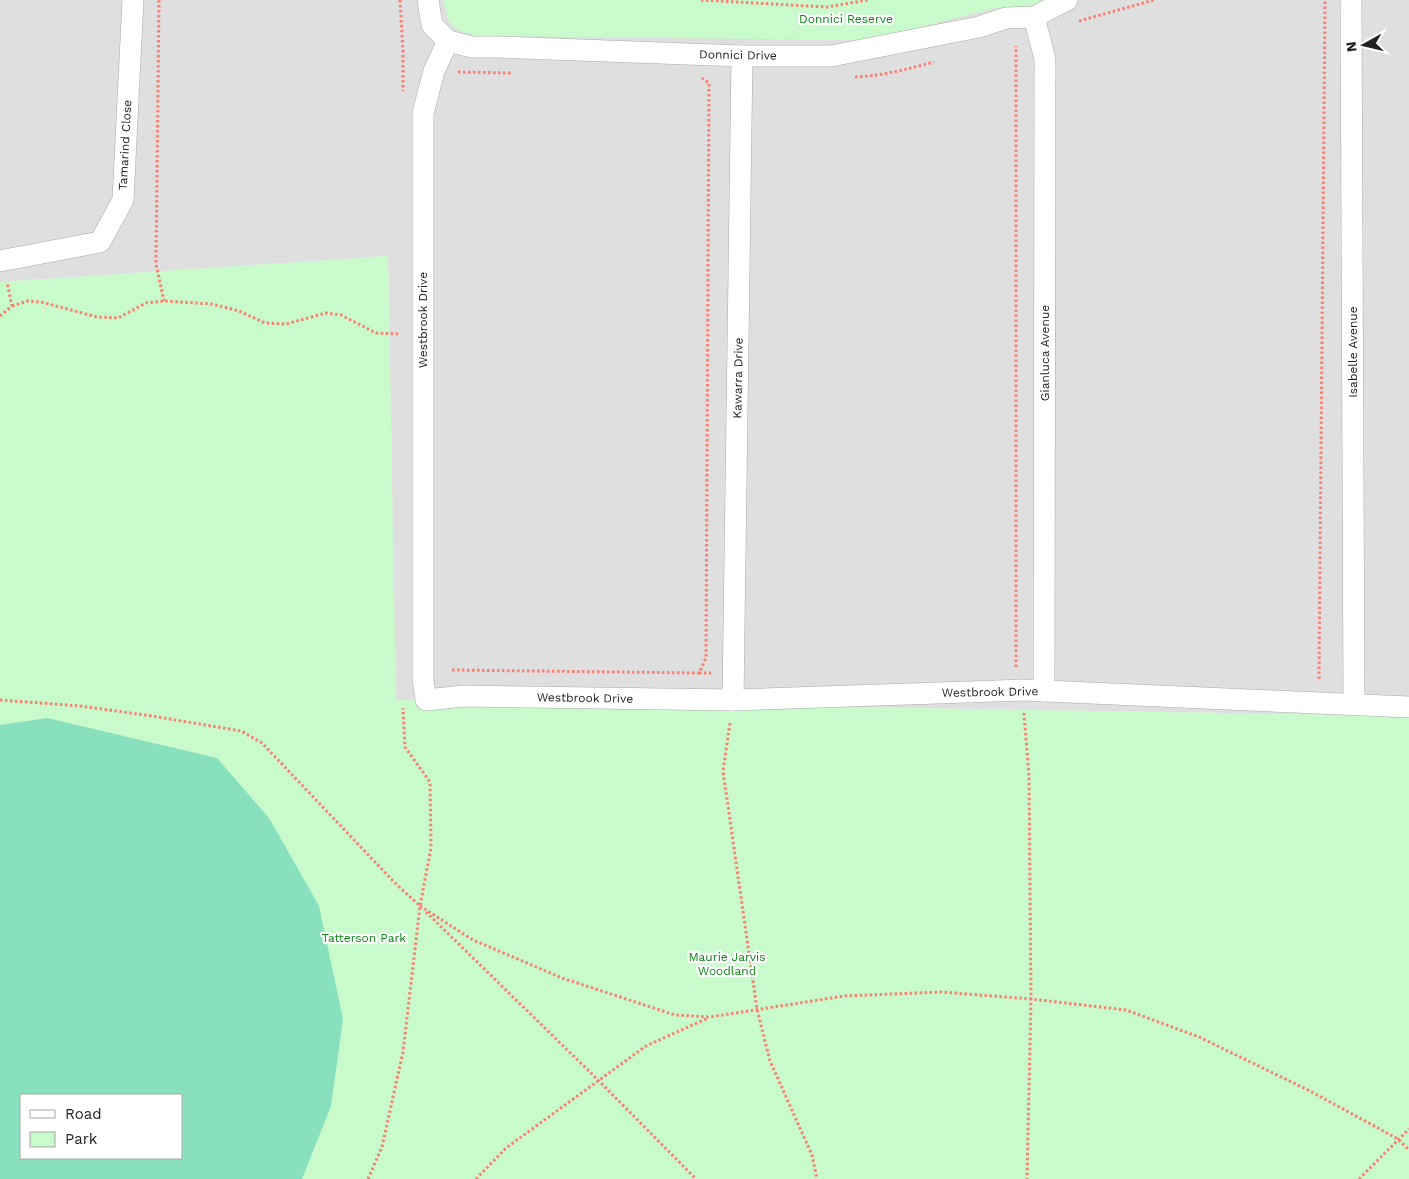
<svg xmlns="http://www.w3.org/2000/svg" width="1409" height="1179" font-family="'Work Sans',sans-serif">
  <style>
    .residential { fill: #e0dfdf }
    .park { fill: #c8facc; fill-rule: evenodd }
    .pitch { fill: #88e0be; fill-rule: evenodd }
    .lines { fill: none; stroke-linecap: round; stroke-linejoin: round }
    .minor-casing { stroke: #a9a9a9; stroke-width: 22 }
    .path { stroke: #fa8072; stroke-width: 3; stroke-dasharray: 2.5 2.5; stroke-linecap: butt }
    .minor { stroke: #fff; stroke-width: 21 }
    .labels { text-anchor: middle; stroke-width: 4.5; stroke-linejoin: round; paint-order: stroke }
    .park-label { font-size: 12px; fill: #0c8416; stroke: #fff }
    .street-label { font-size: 12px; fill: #222; stroke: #fff }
  </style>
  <rect width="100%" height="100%" fill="#f2efe9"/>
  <path class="residential" d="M0 0H1409V716L396 700 388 256 0 282Z"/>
  <g class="park">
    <path d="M443 0H1046L1031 7H999L868 40 479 36C450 29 450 29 443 0Z"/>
    <path d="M388 256 396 700 1409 716V1179H0V282ZM21 1095H181V1158H21Z"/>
  </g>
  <path class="pitch" d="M47 718 217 758 269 818 319 906 343 1019 331 1106 302 1179H0V725ZM21 1095H181V1158H21Z"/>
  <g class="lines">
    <g class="minor-casing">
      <g id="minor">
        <path d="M428 0 432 25 448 41 472 47H498L742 56H831L979 27 1006 18 1034 17 1067 0"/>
        <path d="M1351 0 1354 704"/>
        <path d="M1034 17 1045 59 1044 691"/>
        <path d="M448 41 434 71 423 113V680L426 700 464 696 733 700 1023 690 1409 707"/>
        <path d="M0 261 100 242 123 200 133 0"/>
        <path d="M733 700 742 56"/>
      </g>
    </g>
    <g class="path">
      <path d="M159 0 156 264 164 301"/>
      <path d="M400 0 403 51V91"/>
      <path d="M701 0 827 7 868 0"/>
      <path d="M1079 21 1154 0"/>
      <path d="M458 72 512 73"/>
      <path d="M855 77C883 76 907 69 934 62"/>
      <path d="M12 306 28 301 41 302 97 317 118 318 146 303 164 301 212 304 239 311 265 323 286 324 326 313 341 315 376 333 400 334"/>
      <path d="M0 316 12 306 7 282"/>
      <path d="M1016 667V46"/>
      <path d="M452 670 699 673 706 658 709 83 702 78"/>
      <path d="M699 673H711"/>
      <path d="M1319 679 1325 0"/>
      <path d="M0 700 80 706 152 716 241 731 262 743 394 882 420 906"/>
      <path d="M1024 713 1029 776 1031 999 1027 1179"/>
      <path d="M730 723 723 771 757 1009 770 1061 812 1155 817 1179"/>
      <path d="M420 906 473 940 562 978 675 1015 710 1017 844 996 941 992 1031 999 1126 1010 1199 1037 1310 1091 1398 1139 1409 1150"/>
      <path d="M426 912 594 1076 696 1179"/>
      <path d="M368 1179 382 1147 403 1052 420 906 431 848 430 782 405 747 403 708"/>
      <path d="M476 1179 506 1148 646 1046 708 1018"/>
      <path d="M1359 1179 1409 1129"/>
    </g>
    <use href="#minor" class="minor"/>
  </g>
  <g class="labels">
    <g class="park-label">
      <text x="846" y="23">Donnici Reserve</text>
      <text x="364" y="942">Tatterson Park</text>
      <text x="727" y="961">Maurie Jarvis<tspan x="727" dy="14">Woodland</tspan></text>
    </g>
    <g class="street-label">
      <text transform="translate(738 55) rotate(1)" y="4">Donnici Drive</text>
      <text transform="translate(125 145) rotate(-87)" y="4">Tamarind Close</text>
      <text transform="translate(423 320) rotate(-90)" y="4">Westbrook Drive</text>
      <text transform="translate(1353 352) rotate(-90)" y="4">Isabelle Avenue</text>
      <text transform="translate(1045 353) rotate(-90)" y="4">Gianluca Avenue</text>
      <text transform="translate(738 378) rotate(-89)" y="4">Kawarra Drive</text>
      <text transform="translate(990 692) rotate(-1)" y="4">Westbrook Drive</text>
      <text transform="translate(585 698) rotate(1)" y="4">Westbrook Drive</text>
    </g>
  </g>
  <rect x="20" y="1094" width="162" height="65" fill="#ffffff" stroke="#a7a7a7"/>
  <rect x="30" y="1110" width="25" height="8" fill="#ffffff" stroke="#a7a7a7"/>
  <text x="65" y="1119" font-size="15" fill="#222222">Road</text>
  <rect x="30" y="1132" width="25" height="15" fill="#c8facc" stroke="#a7a7a7"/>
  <text x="65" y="1144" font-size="15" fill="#222222">Park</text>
  <g transform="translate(1364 45) rotate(262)" stroke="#ffffff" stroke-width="4" paint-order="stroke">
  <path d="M0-4L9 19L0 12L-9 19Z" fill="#222222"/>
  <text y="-8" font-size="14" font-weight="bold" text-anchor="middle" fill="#222222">N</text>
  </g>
</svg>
